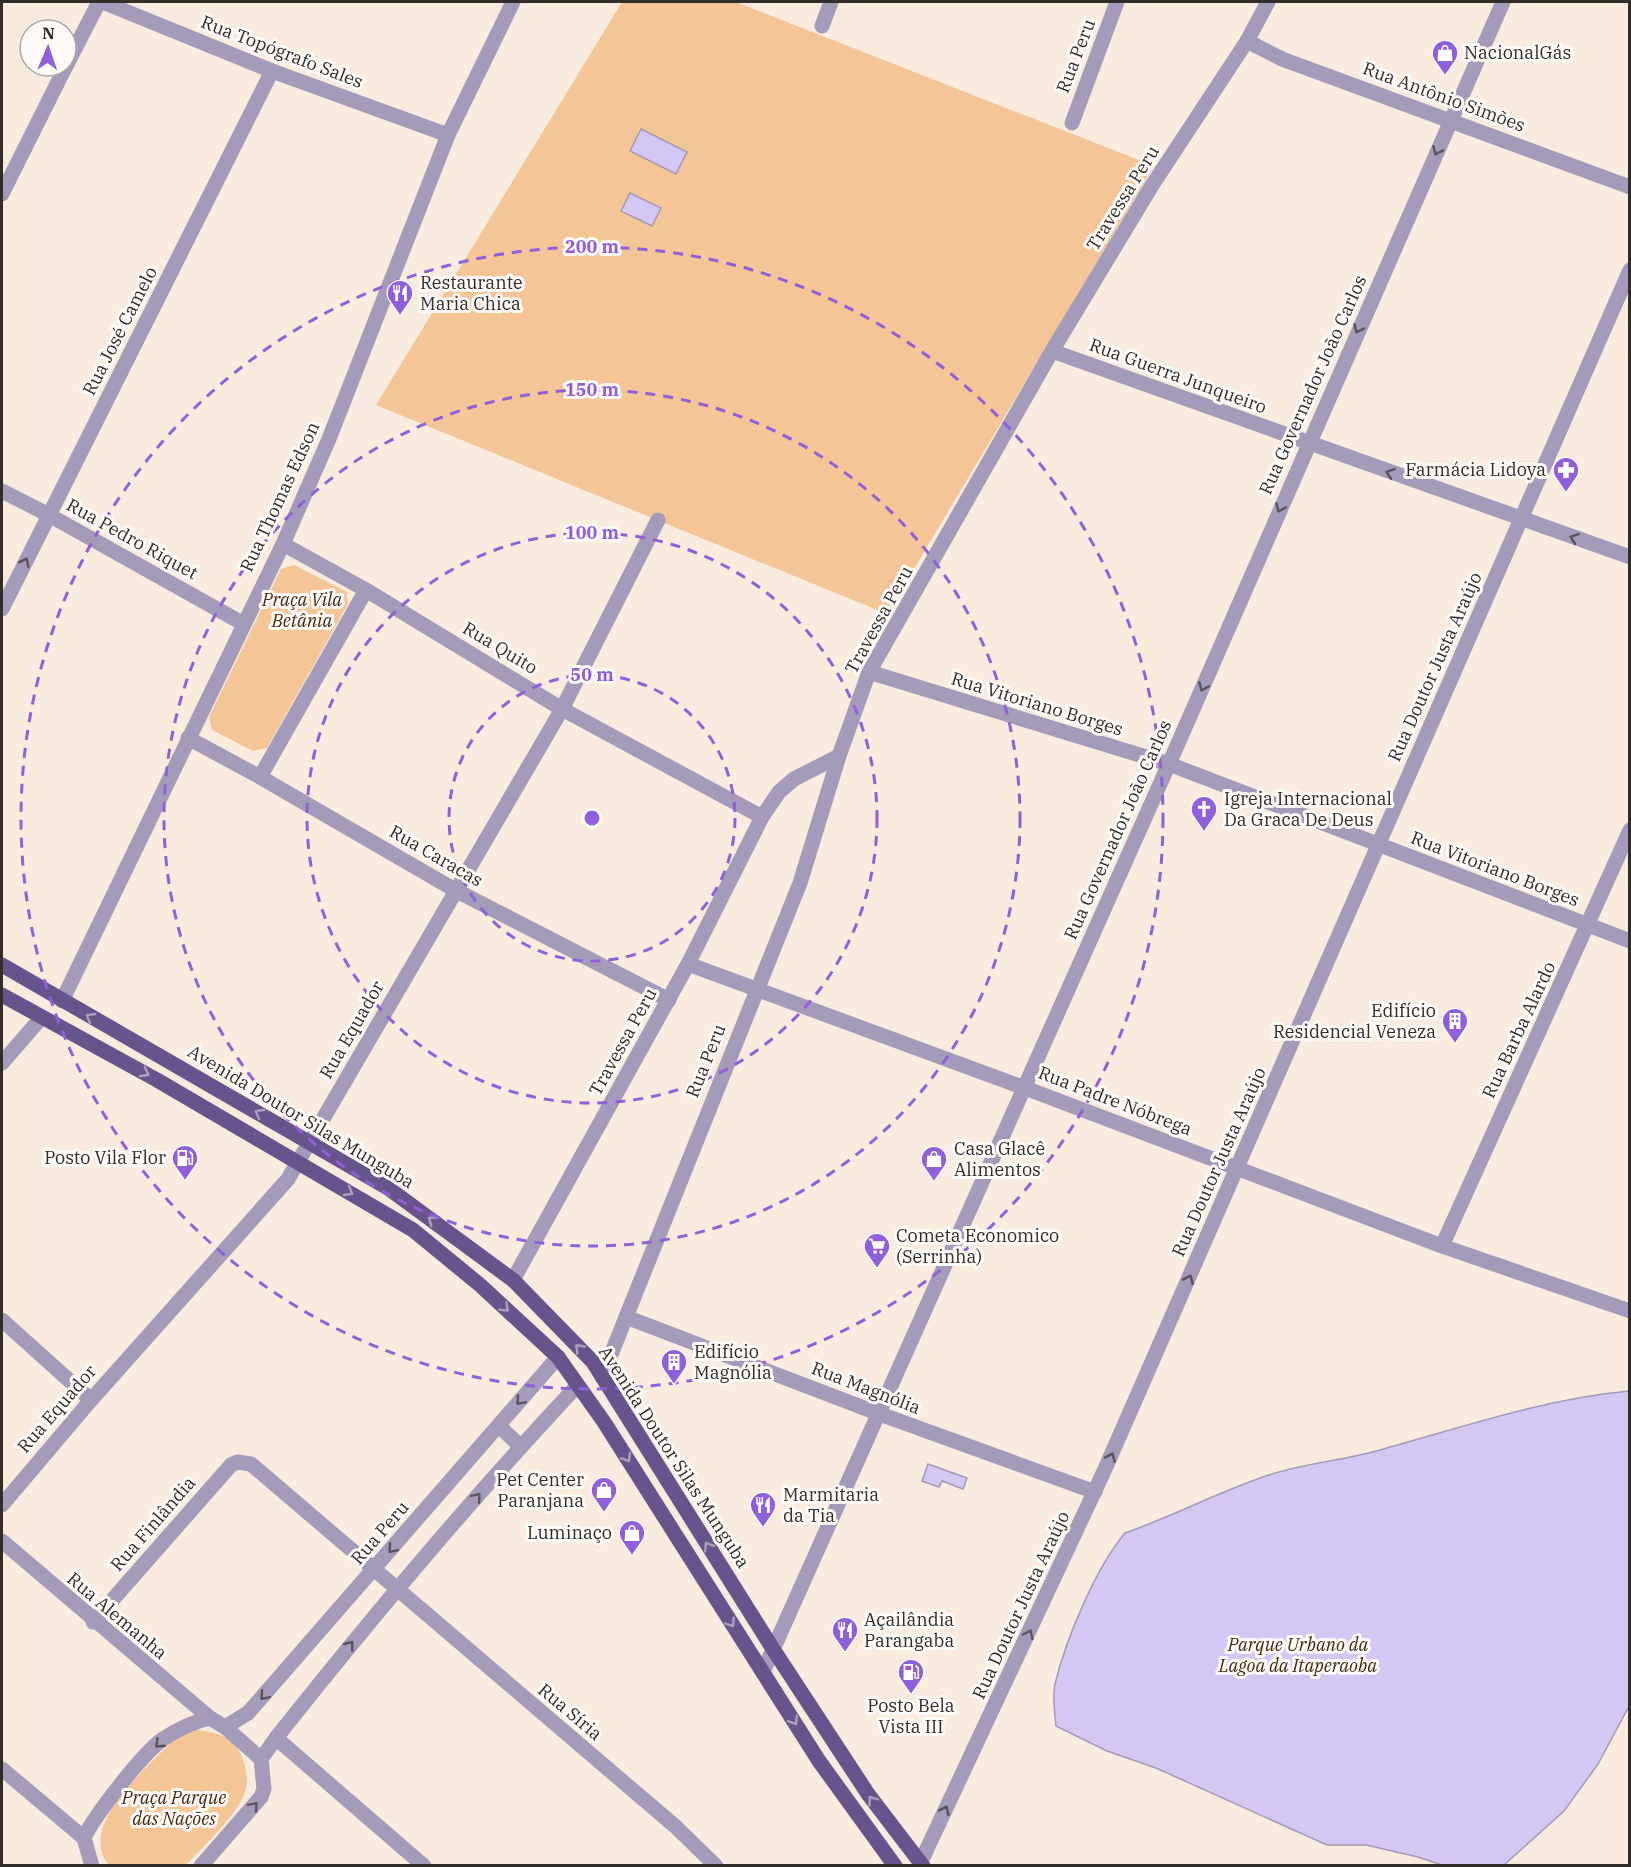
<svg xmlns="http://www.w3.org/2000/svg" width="1631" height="1867" font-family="'IBM Plex Serif',serif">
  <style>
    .green { fill: #f3c597 }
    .water { fill: #d5c7f4; stroke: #a499b7; stroke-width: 1.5 }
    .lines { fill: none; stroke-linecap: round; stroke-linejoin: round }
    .minor { stroke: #a49aba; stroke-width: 15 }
    .major { stroke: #68548c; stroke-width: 15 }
    .oneway { stroke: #5a535b }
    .oneway2 { stroke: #ab9fbd }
    .ring { fill: none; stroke: #9060da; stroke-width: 3; stroke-dasharray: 10 8 }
    .labels { text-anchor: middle; stroke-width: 6; stroke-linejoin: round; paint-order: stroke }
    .street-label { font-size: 18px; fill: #322d28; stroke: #fdfaf8 }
    .poi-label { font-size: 18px; fill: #322d28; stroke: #fdfaf8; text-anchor: start }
    .park-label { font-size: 18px; font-style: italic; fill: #432b10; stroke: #fdfaf8 }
    .centre { fill: #9060da; stroke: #fdfaf8; stroke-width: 3 }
    .ring-label { font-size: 18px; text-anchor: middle; font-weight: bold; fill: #9060da; stroke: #fdfaf8; stroke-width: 6; stroke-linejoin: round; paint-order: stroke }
  </style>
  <rect width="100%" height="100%" fill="#f9ebde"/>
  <g class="green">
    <path d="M622 2H736L1154 166 887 614 376 405Z"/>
    <path d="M294 565 347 592 348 604 267 748 253 751 212 730 209 717 281 569Z"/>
    <path d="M197 1730C216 1732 235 1737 242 1757 245 1766 248 1775 247 1784 244 1810 203 1846 186 1865H109C76 1826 147 1769 172 1741L183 1734Z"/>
  </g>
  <g class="water">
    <path d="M641 129 687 152 676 174 630 151Z"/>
    <path d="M630 193 661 208 652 226 621 211Z"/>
    <path d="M1629 1391V1706L1598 1764 1564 1811 1504 1865H1442L1418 1857 1366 1845H1327L1156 1768 1107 1751 1056 1726C1055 1713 1052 1696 1055 1684 1066 1639 1095 1569 1125 1533 1174 1516 1220 1491 1269 1475 1304 1463 1341 1461 1376 1451 1460 1428 1543 1399 1629 1391Z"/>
    <path d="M928 1464 967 1478 963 1489 942 1481 939 1487 922 1481Z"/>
  </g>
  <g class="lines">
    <g class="minor">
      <path d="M103 2 272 71 448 135"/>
      <path d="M822 26 831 2"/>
      <path d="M1247 41 1282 59 1630 187"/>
      <path d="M66 66 99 2"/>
      <path d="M1072 123 1117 2"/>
      <path d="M2 194 66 66"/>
      <path d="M1052 351 1630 557"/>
      <path d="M2 491 49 515 242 623"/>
      <path d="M283 544 366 590 562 709 762 817"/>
      <path d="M2 609 272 71"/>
      <path d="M869 672 1169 764 1630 941"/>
      <path d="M188 738 260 777 455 890 669 1000"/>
      <path d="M260 777 366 590"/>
      <path d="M688 964 1025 1088 1442 1246 1630 1311"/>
      <path d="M62 1001 283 544 329 439 448 135 513 2"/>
      <path d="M2 1063 41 1018"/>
      <path d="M1442 1246 1630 830"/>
      <path d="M513 1280 688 964 762 817 779 792 794 779 839 756 869 672 1052 351 1151 187 1247 41 1268 2"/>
      <path d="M626 1317 877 1413 1095 1492"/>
      <path d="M2 1320 91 1400"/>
      <path d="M602 1377 800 883 839 756"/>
      <path d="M499 1426 520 1446"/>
      <path d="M2 1505 91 1400 288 1179 562 709 658 520"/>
      <path d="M2 1541 210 1718 225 1727 261 1759"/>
      <path d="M93 1622 231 1465 238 1462 251 1464 676 1827 716 1866"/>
      <path d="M763 1672 1169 764 1503 2"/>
      <path d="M225 1727 248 1713 558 1357"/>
      <path d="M276 1738 424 1866"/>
      <path d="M2 1769 84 1838"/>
      <path d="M92 1866 84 1838C94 1816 143 1753 163 1739 178 1729 192 1722 210 1718"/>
      <path d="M201 1866 261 1797 264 1789 261 1759 276 1738C372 1617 471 1499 577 1386"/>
      <path d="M919 1866 1105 1469 1630 270"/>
    </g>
    <g class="major">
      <path d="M2 965 388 1188 513 1280 593 1362 773 1649 868 1794 923 1866"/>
      <path d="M2 995 157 1080 413 1230 480 1285 558 1357 604 1422 819 1761 895 1866"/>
    </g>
  </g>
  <defs><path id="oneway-chevron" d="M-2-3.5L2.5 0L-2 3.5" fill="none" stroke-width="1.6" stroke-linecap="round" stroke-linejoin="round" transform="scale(1.5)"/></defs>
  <g class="oneway">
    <use href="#oneway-chevron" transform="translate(1437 151) rotate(114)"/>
    <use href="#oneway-chevron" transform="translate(1358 329) rotate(114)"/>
    <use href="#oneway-chevron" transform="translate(1390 473) rotate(-161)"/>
    <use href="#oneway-chevron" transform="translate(1280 508) rotate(113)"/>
    <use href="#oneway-chevron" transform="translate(1574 538) rotate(-160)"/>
    <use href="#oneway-chevron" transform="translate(25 562) rotate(-63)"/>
    <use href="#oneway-chevron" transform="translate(1203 687) rotate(113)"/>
    <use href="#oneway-chevron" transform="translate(1189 1279) rotate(-66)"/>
    <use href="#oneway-chevron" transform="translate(520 1401) rotate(131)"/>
    <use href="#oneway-chevron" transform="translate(1111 1457) rotate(-66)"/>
    <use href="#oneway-chevron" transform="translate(477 1497) rotate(-49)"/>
    <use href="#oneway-chevron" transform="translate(392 1549) rotate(131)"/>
    <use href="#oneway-chevron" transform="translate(1029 1634) rotate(-65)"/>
    <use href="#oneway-chevron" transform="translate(350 1645) rotate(-51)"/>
    <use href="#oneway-chevron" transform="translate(264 1696) rotate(131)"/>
    <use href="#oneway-chevron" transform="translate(159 1744) rotate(137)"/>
    <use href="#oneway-chevron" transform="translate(254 1806) rotate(-49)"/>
    <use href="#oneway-chevron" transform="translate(945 1810) rotate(-64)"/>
  </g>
  <g class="oneway2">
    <use href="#oneway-chevron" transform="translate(90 1017) rotate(-150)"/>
    <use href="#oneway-chevron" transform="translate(145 1073) rotate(28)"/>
    <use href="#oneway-chevron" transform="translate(259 1113) rotate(-150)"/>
    <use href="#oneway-chevron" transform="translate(349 1192) rotate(30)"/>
    <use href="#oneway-chevron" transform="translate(432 1220) rotate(-144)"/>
    <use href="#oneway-chevron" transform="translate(505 1308) rotate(43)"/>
    <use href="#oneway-chevron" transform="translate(579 1348) rotate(-134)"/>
    <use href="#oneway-chevron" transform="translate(627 1458) rotate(58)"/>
    <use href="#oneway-chevron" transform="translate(708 1546) rotate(-122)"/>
    <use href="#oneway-chevron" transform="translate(731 1623) rotate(57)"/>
    <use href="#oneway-chevron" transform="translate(794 1721) rotate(58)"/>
    <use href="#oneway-chevron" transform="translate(872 1800) rotate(-126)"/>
  </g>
  <g class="ring">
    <circle cx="592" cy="818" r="143"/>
    <circle cx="592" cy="818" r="285"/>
    <circle cx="592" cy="818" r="428"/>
    <circle cx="592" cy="818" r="571"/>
  </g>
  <defs>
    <g id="shop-pin" transform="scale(1.35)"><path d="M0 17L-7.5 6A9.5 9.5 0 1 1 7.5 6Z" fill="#9060da" stroke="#fdfaf8"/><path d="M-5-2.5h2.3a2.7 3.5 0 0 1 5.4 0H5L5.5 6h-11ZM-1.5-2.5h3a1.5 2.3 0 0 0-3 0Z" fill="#fff"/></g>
    <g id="restaurant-pin" transform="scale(1.35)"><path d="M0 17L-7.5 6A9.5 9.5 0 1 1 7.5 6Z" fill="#9060da" stroke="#fdfaf8"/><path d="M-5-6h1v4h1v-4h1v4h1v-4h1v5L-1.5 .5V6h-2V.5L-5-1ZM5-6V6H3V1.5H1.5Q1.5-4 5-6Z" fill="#fff"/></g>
    <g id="pharmacy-pin" transform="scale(1.35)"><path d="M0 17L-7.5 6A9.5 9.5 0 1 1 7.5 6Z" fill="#9060da" stroke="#fdfaf8"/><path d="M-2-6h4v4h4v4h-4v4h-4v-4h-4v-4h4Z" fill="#fff"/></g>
    <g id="church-pin" transform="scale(1.35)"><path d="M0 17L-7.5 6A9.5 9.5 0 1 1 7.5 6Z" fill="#9060da" stroke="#fdfaf8"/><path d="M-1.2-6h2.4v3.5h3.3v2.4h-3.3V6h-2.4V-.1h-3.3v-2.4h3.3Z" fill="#fff"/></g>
    <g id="building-pin" transform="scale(1.35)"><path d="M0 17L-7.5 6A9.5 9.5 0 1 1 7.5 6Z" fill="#9060da" stroke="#fdfaf8"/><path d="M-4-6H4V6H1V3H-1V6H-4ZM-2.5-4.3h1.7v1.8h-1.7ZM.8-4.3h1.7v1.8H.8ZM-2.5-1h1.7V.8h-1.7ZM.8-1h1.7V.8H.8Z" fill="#fff"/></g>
    <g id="fuel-pin" transform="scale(1.35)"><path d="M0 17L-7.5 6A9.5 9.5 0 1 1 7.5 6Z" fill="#9060da" stroke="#fdfaf8"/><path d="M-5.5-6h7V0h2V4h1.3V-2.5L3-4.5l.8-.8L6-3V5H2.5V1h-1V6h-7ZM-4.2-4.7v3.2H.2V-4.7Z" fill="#fff"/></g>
    <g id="supermarket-pin" transform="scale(1.35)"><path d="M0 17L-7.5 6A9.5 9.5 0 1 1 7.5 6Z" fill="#9060da" stroke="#fdfaf8"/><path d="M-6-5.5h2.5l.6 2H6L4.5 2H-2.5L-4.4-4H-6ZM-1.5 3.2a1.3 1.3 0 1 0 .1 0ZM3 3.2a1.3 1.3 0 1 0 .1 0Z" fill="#fff"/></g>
  </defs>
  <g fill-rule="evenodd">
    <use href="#shop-pin" x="1445" y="53"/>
    <use href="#restaurant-pin" x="400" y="293"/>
    <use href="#pharmacy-pin" x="1566" y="470"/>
    <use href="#church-pin" x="1204" y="809"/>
    <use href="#building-pin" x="1455" y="1021"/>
    <use href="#fuel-pin" x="185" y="1158"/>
    <use href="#shop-pin" x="934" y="1159"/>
    <use href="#supermarket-pin" x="877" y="1246"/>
    <use href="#building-pin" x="674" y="1362"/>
    <use href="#shop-pin" x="604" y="1490"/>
    <use href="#restaurant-pin" x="763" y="1505"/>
    <use href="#shop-pin" x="632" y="1533"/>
    <use href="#restaurant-pin" x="845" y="1630"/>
    <use href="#fuel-pin" x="911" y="1672"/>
  </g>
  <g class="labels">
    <g class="street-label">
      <text transform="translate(282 52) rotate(21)" y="6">Rua Topógrafo Sales</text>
      <text transform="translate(1076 56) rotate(-69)" y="6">Rua Peru</text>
      <text transform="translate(1444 97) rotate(20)" y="6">Rua Antônio Simões</text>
      <text transform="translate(1123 198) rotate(-58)" y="6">Travessa Peru</text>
      <text transform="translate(120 331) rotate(-63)" y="6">Rua José Camelo</text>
      <text transform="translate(1178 376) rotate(20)" y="6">Rua Guerra Junqueiro</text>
      <text transform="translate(1313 385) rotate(-66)" y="6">Rua Governador João Carlos</text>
      <text transform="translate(280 497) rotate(-65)" y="6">Rua Thomas Edson</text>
      <text transform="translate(132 539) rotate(29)" y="6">Rua Pedro Riquet</text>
      <text transform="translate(879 620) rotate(-61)" y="6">Travessa Peru</text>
      <text transform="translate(500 648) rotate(31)" y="6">Rua Quito</text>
      <text transform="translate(1435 667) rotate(-66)" y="6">Rua Doutor Justa Araújo</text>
      <text transform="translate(1037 704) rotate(17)" y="6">Rua Vitoriano Borges</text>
      <text transform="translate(1118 830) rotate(-66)" y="6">Rua Governador João Carlos</text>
      <text transform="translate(436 856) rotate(30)" y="6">Rua Caracas</text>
      <text transform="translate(1495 869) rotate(21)" y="6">Rua Vitoriano Borges</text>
      <text transform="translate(352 1030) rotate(-60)" y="6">Rua Equador</text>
      <text transform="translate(1519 1030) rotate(-65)" y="6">Rua Barba Alardo</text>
      <text transform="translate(623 1042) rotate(-61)" y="6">Travessa Peru</text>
      <text transform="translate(706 1061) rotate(-68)" y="6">Rua Peru</text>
      <text transform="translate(1115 1101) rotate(21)" y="6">Rua Padre Nóbrega</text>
      <text transform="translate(301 1117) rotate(31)" y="6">Avenida Doutor Silas Munguba</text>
      <text transform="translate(1219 1162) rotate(-66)" y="6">Rua Doutor Justa Araújo</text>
      <text transform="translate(866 1388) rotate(21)" y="6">Rua Magnólia</text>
      <text transform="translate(57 1409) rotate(-49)" y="6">Rua Equador</text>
      <text transform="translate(674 1457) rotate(57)" y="6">Avenida Doutor Silas Munguba</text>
      <text transform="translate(153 1524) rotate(-49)" y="6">Rua Finlândia</text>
      <text transform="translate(380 1533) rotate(-49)" y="6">Rua Peru</text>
      <text transform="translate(1021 1605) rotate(-65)" y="6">Rua Doutor Justa Araújo</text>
      <text transform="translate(117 1616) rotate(40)" y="6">Rua Alemanha</text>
      <text transform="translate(570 1712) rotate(40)" y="6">Rua Síria</text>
    </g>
    <g class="poi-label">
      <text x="1464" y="59">NacionalGás</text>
      <text x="420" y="289">Restaurante<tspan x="420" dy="21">Maria Chica</tspan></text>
      <text x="1546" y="476" text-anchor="end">Farmácia Lidoya</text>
      <text x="1224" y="805">Igreja Internacional<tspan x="1224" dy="21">Da Graca De Deus</tspan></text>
      <text x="1436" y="1017" text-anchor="end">Edifício<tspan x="1436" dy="21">Residencial Veneza</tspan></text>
      <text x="954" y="1155">Casa Glacê<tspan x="954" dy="21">Alimentos</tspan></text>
      <text x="166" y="1164" text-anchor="end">Posto Vila Flor</text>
      <text x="896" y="1242">Cometa Economico<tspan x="896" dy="21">(Serrinha)</tspan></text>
      <text x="694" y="1358">Edifício<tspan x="694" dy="21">Magnólia</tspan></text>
      <text x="584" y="1486" text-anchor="end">Pet Center<tspan x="584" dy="21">Paranjana</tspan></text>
      <text x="783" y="1501">Marmitaria<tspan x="783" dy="21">da Tia</tspan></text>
      <text x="612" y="1539" text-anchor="end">Luminaço</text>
      <text x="864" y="1626">Açailândia<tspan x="864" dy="21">Parangaba</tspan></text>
      <text x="911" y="1712" text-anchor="middle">Posto Bela<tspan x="911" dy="21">Vista III</tspan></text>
    </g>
    <g class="park-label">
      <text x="302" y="606">Praça Vila<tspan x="302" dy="21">Betânia</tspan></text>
      <text x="1298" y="1651">Parque Urbano da<tspan x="1298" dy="21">Lagoa da Itaperaoba</tspan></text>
      <text x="174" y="1804">Praça Parque<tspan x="174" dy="21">das Nações</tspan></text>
    </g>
  </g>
  <circle cx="592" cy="818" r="9" class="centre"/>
  <g class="ring-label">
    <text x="592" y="253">200 m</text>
    <text x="592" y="396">150 m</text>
    <text x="592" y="539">100 m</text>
    <text x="592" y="681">50 m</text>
  </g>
  <rect width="1631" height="1867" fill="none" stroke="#322d28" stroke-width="6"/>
  <g transform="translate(48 48) rotate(2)"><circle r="28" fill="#fdfaf8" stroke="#aca8a5" stroke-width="1.5"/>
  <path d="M0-4.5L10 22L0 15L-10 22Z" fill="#9060da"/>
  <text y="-9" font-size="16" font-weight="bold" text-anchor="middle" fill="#322d28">N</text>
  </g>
</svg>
